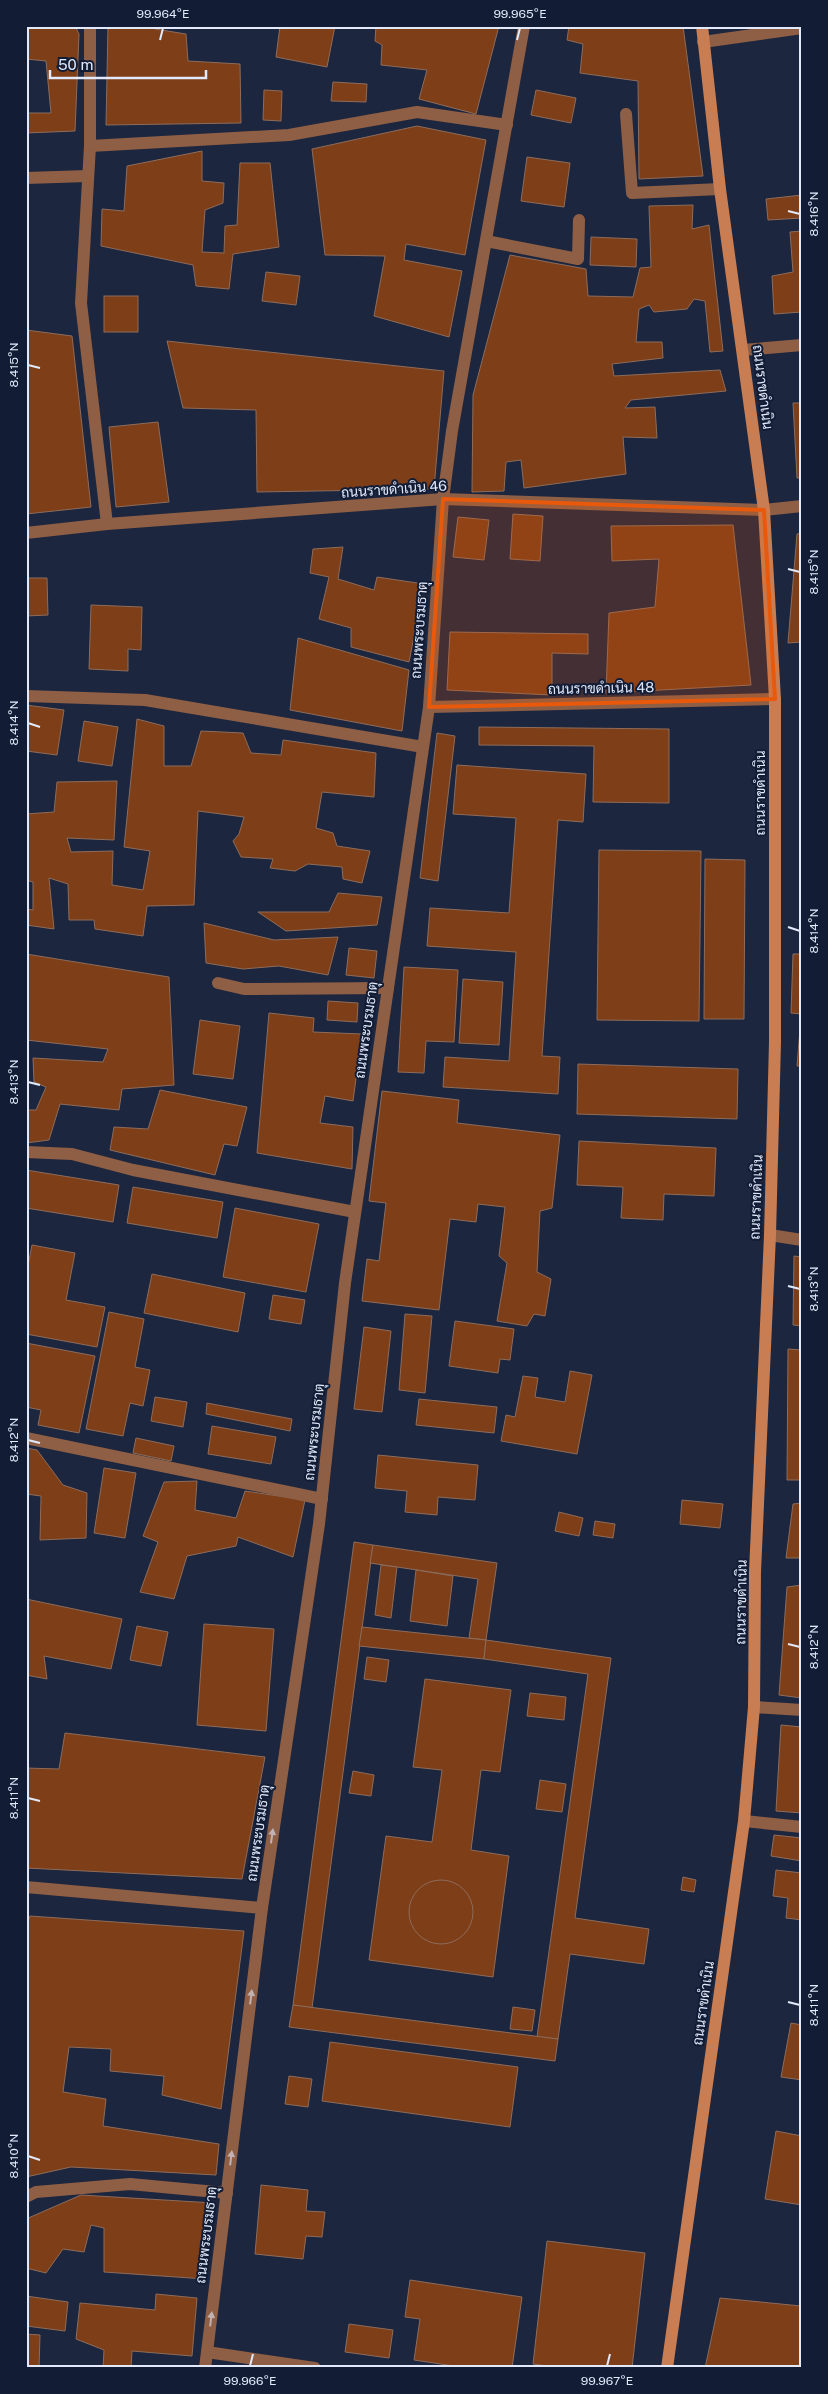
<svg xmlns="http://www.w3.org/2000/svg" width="828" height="2394" font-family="'Public Sans',Sarabun,sans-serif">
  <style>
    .building { fill: #7e3e18; stroke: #8d6c5b }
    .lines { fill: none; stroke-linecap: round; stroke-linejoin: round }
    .minor { stroke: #8e5f45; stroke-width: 12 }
    .tertiary { stroke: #8e5f45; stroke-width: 12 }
    .secondary { stroke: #c87d53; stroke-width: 12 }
    .oneway { fill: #c0b2b2 }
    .marked { fill: #e8590c; fill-opacity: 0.2; stroke: #e8590c; stroke-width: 4; stroke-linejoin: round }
    .ticks { fill: none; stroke: #e1e9fa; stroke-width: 2 }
    .labels { text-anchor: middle; stroke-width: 4; stroke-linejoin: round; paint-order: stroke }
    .street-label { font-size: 14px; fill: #e1e9fa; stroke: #121c35 }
    .neatline { fill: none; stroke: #e1e9fa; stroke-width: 2 }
    .ticks-label { font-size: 12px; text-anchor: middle; fill: #e1e9fa }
  </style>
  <rect width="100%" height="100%" fill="#1c263f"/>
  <g class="building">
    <path d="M26 26H75L79 34 75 131 26 133V101L28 113H51L46 61 26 59Z"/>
    <path d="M108 26H155V29L186 34 188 61 240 64 241 123 106 125Z"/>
    <path d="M280 26H335L327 67 276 57Z"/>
    <path d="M376 26H499L476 114 419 99 427 70 381 65 382 45 375 41Z"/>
    <path d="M569 26H683L703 176 639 179 638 81 580 73 583 44 567 40Z"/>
    <path d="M333 82 367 84 366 102 331 101Z"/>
    <path d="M264 90 282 91 281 121 263 120Z"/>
    <path d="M536 90 576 98 571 123 531 115Z"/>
    <path d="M417 126 486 140 465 255 406 244 404 260 462 271 449 337 374 316 385 256 325 255 312 149Z"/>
    <path d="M202 151V181L224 183 223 203 205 210 202 252 224 253 225 226 237 225 240 163H270L279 247 233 254 229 289 196 286 193 265 101 246 102 209 124 211 127 166Z"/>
    <path d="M527 157 570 163 564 207 521 201Z"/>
    <path d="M802 195V218L768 220 766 199Z"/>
    <path d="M693 205 692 229 709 225 723 351 710 352 705 301 694 299 687 309 654 312 649 305 639 309 636 342H662L663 358 612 364 614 376 720 370 726 391 631 400 625 408 655 407 657 438 623 437 626 474 524 488 521 460 506 462 504 491 472 492 473 395 510 255 586 269 588 296 633 297 640 268 651 267 649 206Z"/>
    <path d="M802 231V312L774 314 772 276 793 272 790 232Z"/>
    <path d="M591 237 637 239 636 267 590 265Z"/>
    <path d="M266 272 300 276 296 305 262 301Z"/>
    <rect x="104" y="296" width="34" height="36"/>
    <path d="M26 330 72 336 91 507 26 514Z"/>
    <path d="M167 341 444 371 434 489 257 492 256 410 183 408Z"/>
    <path d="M793 403H802V478H797Z"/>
    <path d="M158 422 169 502 116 507 109 427Z"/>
    <path d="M513 514 543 516 540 561 510 559Z"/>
    <path d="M458 517 489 520 484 560 453 557Z"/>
    <path d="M733 525 751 685 606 693 609 613 655 607 659 559 612 561 611 526Z"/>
    <path d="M802 533V642L788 643 797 534Z"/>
    <path d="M343 547 338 579 374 590 377 577 424 584 409 662 351 647V628L319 619 329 577 310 573 313 549Z"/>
    <path d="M26 578H47L48 615 26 616Z"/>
    <path d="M91 605 142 607 141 650 128 649V671L89 669Z"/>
    <path d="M450 632 588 634V654L552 653V695L447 690Z"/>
    <path d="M298 638 409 670 402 731 290 710Z"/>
    <path d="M26 705 64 710 57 755 26 751Z"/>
    <path d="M137 719 164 726V766H191L201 731 243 733 251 753 281 755 283 740 376 753 374 797 322 792 316 828 333 833 337 846 370 851 362 883 343 879 342 867 308 864 295 871 270 868 273 859 241 857 233 841 239 834 244 817 198 811 194 905 147 906 143 936 95 929 94 920H69L68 884 49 878 54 929 26 925V909L33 910V882L26 880V814L54 812 57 782 117 781 114 840 67 838 71 852 113 851 112 885 143 890 150 851 124 847Z"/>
    <path d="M84 721 118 727 112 766 78 761Z"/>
    <path d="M479 727 669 729V803L593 802 594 746 479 745Z"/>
    <path d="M437 733 455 736 438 881 420 878Z"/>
    <path d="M457 765 586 774 583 822 558 820 542 1056 560 1057 558 1094 443 1087 445 1057 509 1061 516 952 427 946 430 908 509 913 516 818 453 814Z"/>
    <path d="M599 850 701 851 699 1021 597 1020Z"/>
    <path d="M705 859 745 860 744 1019H704Z"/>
    <path d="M338 893 382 897 377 925 286 931 258 912H329Z"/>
    <path d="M204 923 274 940 338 937 328 975 279 966 243 969 206 963Z"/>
    <path d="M349 948 377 951 374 978 346 975Z"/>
    <path d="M26 954 169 977 174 1085 122 1089 119 1110 60 1104 49 1140 26 1143V1110H36L46 1087 34 1082 33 1058 103 1062 108 1049 26 1040Z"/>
    <path d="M793 954H802V1014L791 1013Z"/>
    <path d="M404 967 458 970 454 1042 426 1041 424 1073 398 1072Z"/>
    <path d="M463 979 503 982 499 1045 459 1043Z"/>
    <path d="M328 1001 358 1003 357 1022 327 1020Z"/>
    <path d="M269 1013 314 1018 313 1032 362 1034 353 1101 325 1096 320 1123 353 1127 352 1169 257 1153Z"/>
    <path d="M200 1020 240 1026 233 1079 193 1074Z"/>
    <path d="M800 1029H802V1066H797Z"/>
    <path d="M578 1064 738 1069 737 1119 577 1114Z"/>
    <path d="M160 1090 247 1107 237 1146 224 1144 215 1175 110 1150 114 1127 148 1129Z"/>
    <path d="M382 1091 459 1100 457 1123 560 1135 552 1208 540 1211 537 1272 551 1279 545 1316 534 1314 527 1326 497 1321 507 1263 499 1256 505 1207 478 1204 476 1222 450 1219 439 1310 362 1301 367 1259 379 1261 386 1203 369 1201Z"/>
    <path d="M579 1141 716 1148 714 1196 664 1194 663 1220 621 1218 623 1187 577 1185Z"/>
    <path d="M26 1170 119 1185 113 1222 26 1208Z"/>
    <path d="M133 1187 223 1202 217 1238 127 1223Z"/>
    <path d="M235 1208 319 1224 306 1292 223 1277Z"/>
    <path d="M32 1245 75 1253 66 1300 105 1307 97 1347 26 1334V1276Z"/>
    <path d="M794 1256 802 1257V1326L793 1325Z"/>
    <path d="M152 1274 245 1293 238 1332 144 1313Z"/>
    <path d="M273 1295 305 1300 301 1324 269 1319Z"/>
    <path d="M109 1312 144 1319 135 1367 150 1370 143 1406 130 1403 123 1436 86 1429Z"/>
    <path d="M405 1314 432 1316 425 1393 399 1390Z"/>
    <path d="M455 1321 514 1329 510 1360 500 1359 498 1373 449 1366Z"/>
    <path d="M364 1327 391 1331 382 1412 354 1409Z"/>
    <path d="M26 1343 95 1356 79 1433 38 1425 41 1410 26 1407Z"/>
    <path d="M788 1349 802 1350V1480H787Z"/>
    <path d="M570 1371 592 1375 577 1454 501 1441 506 1415 515 1417 523 1376 538 1378 535 1397 565 1402Z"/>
    <path d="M155 1397 187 1402 183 1427 151 1421Z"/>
    <path d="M419 1399 497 1407 494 1433 416 1425Z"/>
    <path d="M207 1403 292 1419 290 1431 206 1414Z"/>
    <path d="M212 1426 276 1437 271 1464 208 1454Z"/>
    <path d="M136 1438 174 1446 171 1461 133 1453Z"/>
    <path d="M26 1448 37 1450 63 1485 87 1493 86 1538 40 1540 41 1496 26 1494Z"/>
    <path d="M378 1455 478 1465 475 1500 438 1497 437 1515 405 1512 407 1491 375 1488Z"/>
    <path d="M104 1468 136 1473 125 1538 94 1533Z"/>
    <path d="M197 1481 195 1510 236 1518 245 1491 305 1500 293 1557 238 1537 236 1546 187 1556 174 1599 140 1592 158 1542 143 1536 164 1482Z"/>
    <path d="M682 1500 723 1504 720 1528 680 1524Z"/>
    <path d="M802 1503V1558H786L793 1504Z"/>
    <path d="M559 1512 583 1518 579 1536 555 1531Z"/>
    <path d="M595 1521 615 1524 613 1538 593 1535Z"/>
    <path d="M354 1542 373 1545 312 2008 293 2005Z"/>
    <path d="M373 1545 497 1563 486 1640 469 1638 478 1579 370 1563Z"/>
    <path d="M381 1565 397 1567 391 1618 375 1615Z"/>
    <path d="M416 1570 453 1576 447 1626 410 1621Z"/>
    <path d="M802 1585V1698L779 1695 787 1587Z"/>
    <path d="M26 1599 122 1619 111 1669 44 1656 47 1679 26 1675Z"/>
    <path d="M204 1624 274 1629 266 1731 197 1725Z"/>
    <path d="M137 1626 168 1632 161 1666 130 1660Z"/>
    <path d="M362 1627 486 1640 484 1659 359 1646Z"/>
    <path d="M486 1640 611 1658 575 1918 649 1929 644 1964 570 1954 558 2039 537 2037 588 1674 484 1659Z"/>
    <path d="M367 1657 389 1660 386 1682 364 1679Z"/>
    <path d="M425 1679 511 1690 500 1772 481 1770 471 1850 509 1856 493 1977 369 1960 386 1836 432 1842 442 1770 413 1767Z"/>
    <path d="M530 1693 566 1697 564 1720 527 1716Z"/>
    <path d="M781 1725 802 1727V1813L776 1811Z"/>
    <path d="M65 1733 265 1757 242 1879 26 1868V1768L59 1769Z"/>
    <path d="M353 1771 374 1775 371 1796 349 1793Z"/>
    <path d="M540 1780 566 1784 562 1812 536 1809Z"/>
    <path d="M774 1835 802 1838V1861L771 1856Z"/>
    <path d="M776 1870 802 1873V1920L786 1918 788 1898 773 1896Z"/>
    <path d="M683 1877 696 1880 694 1892 681 1890Z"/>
    <circle cx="441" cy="1912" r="32"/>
    <path d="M30 1916 244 1931 221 2109 162 2095 164 2076 110 2071 111 2049 69 2047 63 2092 106 2099 103 2126 219 2144 216 2175 71 2167 26 2177V1927Z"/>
    <path d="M293 2005 558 2039 555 2061 289 2027Z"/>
    <path d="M513 2007 535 2010 532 2031 510 2029Z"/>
    <path d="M791 2023 802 2025V2080L781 2077Z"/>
    <path d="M330 2042 518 2067 510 2127 322 2101Z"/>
    <path d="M289 2076 312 2079 308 2107 285 2104Z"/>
    <path d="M776 2131 802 2136V2205L765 2199Z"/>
    <path d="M261 2185 308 2190 306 2211 325 2212 322 2237 306 2236 303 2259 255 2254Z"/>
    <path d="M81 2195 214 2203 205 2279 104 2272V2228L91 2225 84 2252 63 2249 46 2273 26 2268V2219Z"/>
    <path d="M547 2241 645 2253 632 2368H563L533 2364Z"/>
    <path d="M410 2280 522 2297 512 2368H467L414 2360 420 2319 405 2317Z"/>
    <path d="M156 2294 197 2298 192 2356 132 2351 131 2368H103L104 2350 76 2339 80 2303 155 2310Z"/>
    <path d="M26 2296 68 2302 65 2331 26 2326Z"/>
    <path d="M720 2298 801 2306 802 2368H705Z"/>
    <path d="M349 2324 393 2330 389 2358 345 2352Z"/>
    <path d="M26 2334 40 2335 39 2368H26Z"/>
  </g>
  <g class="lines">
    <g class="minor">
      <path d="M90 26V146L81 303 107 524"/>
      <path d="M703 42 802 28"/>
      <path d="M626 114 632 193 720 189"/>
      <path d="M90 146 289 135 417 112 507 125"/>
      <path d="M26 178 88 176"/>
      <path d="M486 241 578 259 579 220"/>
      <path d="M743 350 802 345"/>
      <path d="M26 696 145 700 423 747"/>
      <path d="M429 707 775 699"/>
      <path d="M218 983 244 989 388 988"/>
      <path d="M26 1152 72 1154 133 1170 355 1212"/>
      <path d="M770 1235 802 1240"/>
      <path d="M26 1438 322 1499"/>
      <path d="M754 1707 802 1710"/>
      <path d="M744 1821 802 1827"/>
      <path d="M26 1887 262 1908"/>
      <path d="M26 2197 36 2192 130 2184 227 2193"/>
      <path d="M207 2352 315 2368"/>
    </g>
    <g class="tertiary">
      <path d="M26 533 107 524 443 499 764 510 802 506"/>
      <path d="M205 2368 262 1908 319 1524 345 1283 429 707 443 499 452 431 524 26"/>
    </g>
    <path class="secondary" d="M667 2368 744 1821 754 1707 755 1572 770 1235 775 1042V699L764 510 720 189 702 26"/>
  </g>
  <defs><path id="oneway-solid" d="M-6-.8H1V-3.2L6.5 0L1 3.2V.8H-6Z" transform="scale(1.25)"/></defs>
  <g class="oneway">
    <use href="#oneway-solid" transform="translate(272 1836) rotate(-82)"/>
    <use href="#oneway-solid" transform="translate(251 1997) rotate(-83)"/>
    <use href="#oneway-solid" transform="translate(231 2158) rotate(-83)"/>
    <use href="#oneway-solid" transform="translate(211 2319) rotate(-83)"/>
  </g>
  <path class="marked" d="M443 499 764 510 775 699 429 707Z"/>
  <path class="ticks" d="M160 40 163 28M517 40 520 28M788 211 800 214M28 365 40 368M788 569 800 572M28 723 40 727M788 927 800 931M28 1082 40 1085M788 1286 800 1289M28 1440 40 1443M788 1644 800 1647M28 1798 40 1801M788 2002 800 2005M28 2156 40 2160M250 2366 253 2354M607 2366 610 2354"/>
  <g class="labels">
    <g class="street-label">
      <text transform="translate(763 387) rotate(83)" y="5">ถนนราขดำเนิน</text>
      <text transform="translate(394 489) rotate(-4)" y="5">ถนนราขดำเนิน 46</text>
      <text transform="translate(419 630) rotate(-86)" y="5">ถนนพระบรมธาตุ</text>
      <text transform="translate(601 688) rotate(-1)" y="5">ถนนราขดำเนิน 48</text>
      <text transform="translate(760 793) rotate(-90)" y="5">ถนนราขดำเนิน</text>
      <text transform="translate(366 1030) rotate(-82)" y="5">ถนนพระบรมธาตุ</text>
      <text transform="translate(756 1197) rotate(-88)" y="5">ถนนราขดำเนิน</text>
      <text transform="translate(314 1432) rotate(-84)" y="5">ถนนพระบรมธาตุ</text>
      <text transform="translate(741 1602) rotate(-89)" y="5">ถนนราขดำเนิน</text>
      <text transform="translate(258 1833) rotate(-82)" y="5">ถนนพระบรมธาตุ</text>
      <text transform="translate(703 2003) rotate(-82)" y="5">ถนนราขดำเนิน</text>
      <text transform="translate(206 2235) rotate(-83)" y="5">ถนนพระบรมธาตุ</text>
    </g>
  </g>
  <rect width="828" height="2394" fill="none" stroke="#121c35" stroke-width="55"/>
  <path d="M50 70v8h156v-8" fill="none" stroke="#e1e9fa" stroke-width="2.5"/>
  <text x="58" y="70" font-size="15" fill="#e1e9fa" stroke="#121c35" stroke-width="4" paint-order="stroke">50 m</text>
  <rect x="28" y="28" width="772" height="2338" class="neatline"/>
  <g class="ticks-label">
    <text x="163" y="18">99.964°E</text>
    <text x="520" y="18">99.965°E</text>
    <text transform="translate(814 214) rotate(-90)" y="4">8.416°N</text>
    <text transform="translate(14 365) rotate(-90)" y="4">8.415°N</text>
    <text transform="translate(814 572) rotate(-90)" y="4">8.415°N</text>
    <text transform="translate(14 723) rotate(-90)" y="4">8.414°N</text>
    <text transform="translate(814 931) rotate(-90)" y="4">8.414°N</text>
    <text transform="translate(14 1082) rotate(-90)" y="4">8.413°N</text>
    <text transform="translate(814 1289) rotate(-90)" y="4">8.413°N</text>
    <text transform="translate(14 1440) rotate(-90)" y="4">8.412°N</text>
    <text transform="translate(814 1647) rotate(-90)" y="4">8.412°N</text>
    <text transform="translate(14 1798) rotate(-90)" y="4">8.411°N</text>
    <text transform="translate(814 2005) rotate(-90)" y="4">8.411°N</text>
    <text transform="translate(14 2156) rotate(-90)" y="4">8.410°N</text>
    <text x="250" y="2385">99.966°E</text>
    <text x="607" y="2385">99.967°E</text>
  </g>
</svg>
